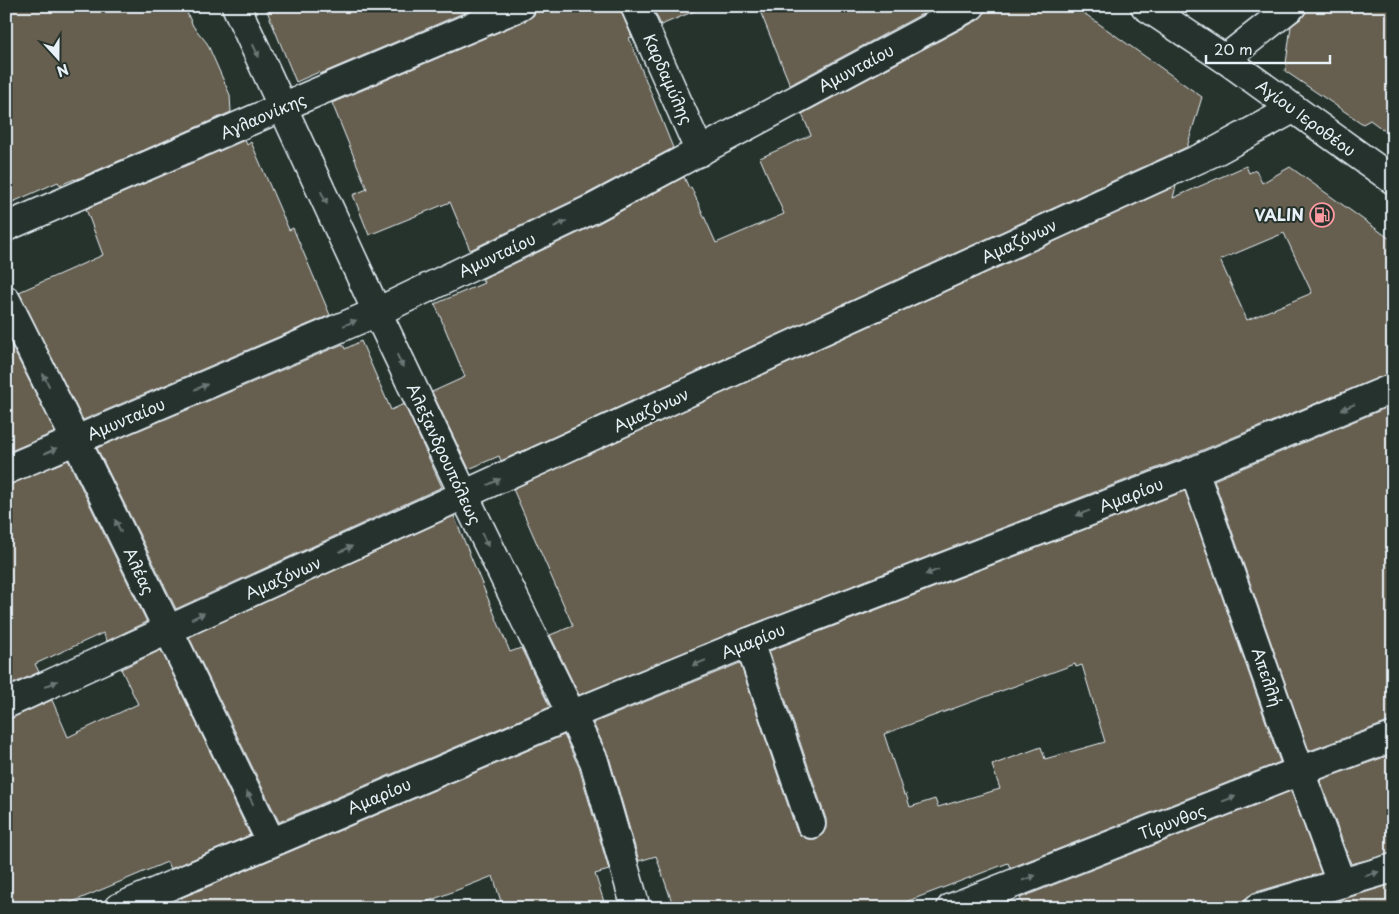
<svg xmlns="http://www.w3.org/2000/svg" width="1399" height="914" font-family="'Playpen Sans',sans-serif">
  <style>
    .building { fill: #665e4f; stroke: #e8f1f8; fill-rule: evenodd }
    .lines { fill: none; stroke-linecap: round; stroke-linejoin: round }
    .minor-casing { stroke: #e8f1f8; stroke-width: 31 }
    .minor { stroke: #26332d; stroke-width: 28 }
    .oneway { fill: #6a7674 }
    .labels { text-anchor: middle; stroke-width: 4; stroke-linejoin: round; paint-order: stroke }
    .street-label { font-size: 16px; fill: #e8f1f8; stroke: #26332d }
    .poi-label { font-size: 16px; font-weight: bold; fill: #e8f1f8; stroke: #26332d; text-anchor: end }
  </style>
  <rect width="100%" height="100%" fill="#26332d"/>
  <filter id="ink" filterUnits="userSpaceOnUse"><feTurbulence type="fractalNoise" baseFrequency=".02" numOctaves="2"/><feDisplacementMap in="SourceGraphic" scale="10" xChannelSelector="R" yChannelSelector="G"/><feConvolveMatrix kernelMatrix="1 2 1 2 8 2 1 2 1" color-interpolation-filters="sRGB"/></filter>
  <g filter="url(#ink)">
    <g class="building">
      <path d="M6 6H184L193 26 207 43 230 95 231 112 75 180V179L60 185 58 182 6 205Z"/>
      <path d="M265 6H480L320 74 319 72 296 82Z"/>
      <path d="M536 6H620L621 12 632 37 629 38 673 148 585 195 470 250 450 202 369 235 353 195 367 189 332 103 527 20 534 15Z"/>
      <path d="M652 6H703L704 7 661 25Z"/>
      <path d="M758 6H937L790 85Z"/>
      <path d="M987 6H1074L1202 97 1187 147 501 461 499 456 469 469 432 392 465 377 435 304 484 283 482 279 599 223 684 177 689 188 691 187 716 243 784 214 760 158 811 135 802 114 978 20 984 14Z"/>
      <path d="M1307 6H1393V137L1370 120 1363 124 1285 71 1291 26 1302 18 1306 12Z"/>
      <path d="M245 140 247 145 251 142 289 230 293 228 330 315 83 420 19 292 103 255 86 209Z"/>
      <path d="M1246 166 1249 173 1256 170 1262 183 1290 167 1393 241V373L1387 374 1188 456 743 628 579 695 550 635 573 626 513 489 1176 186 1173 198ZM1284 233 1312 293 1247 320 1220 260Z"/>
      <path d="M6 335 55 432 6 453Z"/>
      <path d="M361 341 391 410 404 404 442 487 176 609 97 448 343 344 345 349Z"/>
      <path d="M1393 405V722H1388L1309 751 1214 480Z"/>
      <path d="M68 460 147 622 107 641 103 633 35 664 39 672 6 687V485L12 484Z"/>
      <path d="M1185 491 1280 762 1010 868 1008 863 890 908H674L656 856 639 861 609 757 593 723 740 663 796 829 800 835 808 839H816L823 834 826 828V819L769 651ZM1075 664 1076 667 1082 665 1105 742 1045 759 1041 747 992 765 1000 789 938 807 935 799 910 807 906 794 904 795 884 734Z"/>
      <path d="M454 516 510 652 521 648 550 707 279 822 189 637Z"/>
      <path d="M161 650 250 835 170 869 167 862 63 906 61 902 48 908H6V719L12 718 52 700 68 737 138 704 121 669Z"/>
      <path d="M564 735 579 767 609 870 595 874 606 908H503L493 876 411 908H185L181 898Z"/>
      <path d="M1393 754V853L1351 864 1320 780Z"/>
      <path d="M1291 791 1321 873 1253 893 1246 898 1243 904V908H1024L1020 898Z"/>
      <path d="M1393 884V908H1314Z"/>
    </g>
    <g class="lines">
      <g class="minor-casing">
        <g id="minor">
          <path d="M236 6 377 312 464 495 594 761 636 908"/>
          <path d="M635 6 700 152"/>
          <path d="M1145 6 1225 59 1393 180"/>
          <path d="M1225 59 1292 6"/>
          <path d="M6 227 282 107 521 6"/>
          <path d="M6 300C97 480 183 661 271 842"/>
          <path d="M6 470 377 312 592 209 971 6"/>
          <path d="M1194 471 1300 771 1341 883"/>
          <path d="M749 642 811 824"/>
          <path d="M6 704 1218 150 1293 109"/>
          <path d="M118 908 571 715 749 642 1194 471 1393 388"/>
          <path d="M951 908 1300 771 1393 737"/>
          <path d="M1258 908 1393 868"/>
        </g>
      </g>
      <use href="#minor" class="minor"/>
    </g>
    <defs><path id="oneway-solid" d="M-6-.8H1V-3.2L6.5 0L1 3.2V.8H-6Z" transform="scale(1.25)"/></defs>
    <g class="oneway">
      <use href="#oneway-solid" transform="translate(256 51) rotate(65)"/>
      <use href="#oneway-solid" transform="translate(324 198) rotate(65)"/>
      <use href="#oneway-solid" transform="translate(560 224) rotate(-25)"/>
      <use href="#oneway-solid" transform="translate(350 323) rotate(-23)"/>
      <use href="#oneway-solid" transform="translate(400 361) rotate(65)"/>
      <use href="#oneway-solid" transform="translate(46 380) rotate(-117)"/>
      <use href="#oneway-solid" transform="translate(201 387) rotate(-23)"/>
      <use href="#oneway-solid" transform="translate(1348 407) rotate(157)"/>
      <use href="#oneway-solid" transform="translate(51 451) rotate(-23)"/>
      <use href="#oneway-solid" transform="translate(494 482) rotate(-25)"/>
      <use href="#oneway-solid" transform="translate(1083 513) rotate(159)"/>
      <use href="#oneway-solid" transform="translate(118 526) rotate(-115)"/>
      <use href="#oneway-solid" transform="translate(485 540) rotate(64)"/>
      <use href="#oneway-solid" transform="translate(346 549) rotate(-24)"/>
      <use href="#oneway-solid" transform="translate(932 572) rotate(159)"/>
      <use href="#oneway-solid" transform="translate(198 616) rotate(-24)"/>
      <use href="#oneway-solid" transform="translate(699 663) rotate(158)"/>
      <use href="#oneway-solid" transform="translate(51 684) rotate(-25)"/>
      <use href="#oneway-solid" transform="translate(250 798) rotate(-116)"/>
      <use href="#oneway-solid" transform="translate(1229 799) rotate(-21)"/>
      <use href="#oneway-solid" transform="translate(1372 874) rotate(-17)"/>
      <use href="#oneway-solid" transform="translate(1029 878) rotate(-21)"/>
    </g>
  </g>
  <defs>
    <g id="fuel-ring" transform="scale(1.25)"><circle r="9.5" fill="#26332d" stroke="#ff9aa2" stroke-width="1.5"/><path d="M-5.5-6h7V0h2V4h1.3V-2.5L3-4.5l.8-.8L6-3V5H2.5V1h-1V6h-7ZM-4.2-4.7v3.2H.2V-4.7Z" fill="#ff9aa2"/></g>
  </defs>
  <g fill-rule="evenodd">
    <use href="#fuel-ring" x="1322" y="215"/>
  </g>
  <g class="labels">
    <g class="street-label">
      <text transform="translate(856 68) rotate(-28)" y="6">Αμυνταίου</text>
      <text transform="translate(668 79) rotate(66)" y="6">Καρδαμύλης</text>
      <text transform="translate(263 116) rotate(-23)" y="6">Αγλαονίκης</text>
      <text transform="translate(1306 118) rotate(36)" y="6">Αγίου Ιεροθέου</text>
      <text transform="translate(1019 241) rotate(-25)" y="6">Αμαζόνων</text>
      <text transform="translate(497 255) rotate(-25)" y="6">Αμυνταίου</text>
      <text transform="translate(651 410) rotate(-25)" y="6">Αμαζόνων</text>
      <text transform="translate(126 419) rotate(-23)" y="6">Αμυνταίου</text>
      <text transform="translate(444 454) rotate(65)" y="6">Αλεξανδρουπόλεως</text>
      <text transform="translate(1131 495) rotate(-21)" y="6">Αμαρίου</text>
      <text transform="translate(139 571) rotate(65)" y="6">Αλέας</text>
      <text transform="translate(283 578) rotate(-24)" y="6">Αμαζόνων</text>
      <text transform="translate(753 641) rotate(-22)" y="6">Αμαρίου</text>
      <text transform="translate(1267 677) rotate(71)" y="6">Απελλή</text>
      <text transform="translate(379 796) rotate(-23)" y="6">Αμαρίου</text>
      <text transform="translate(1172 822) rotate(-21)" y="6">Τίρυνθος</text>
    </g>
    <g class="poi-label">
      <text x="1304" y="221">VALIN</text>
    </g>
  </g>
  <rect width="1399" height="914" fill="none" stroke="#26332d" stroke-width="25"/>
  <rect x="12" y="12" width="1374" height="889" fill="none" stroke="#e8f1f8" stroke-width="2" filter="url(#ink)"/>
  <g transform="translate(58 58) rotate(159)" stroke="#26332d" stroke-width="4" paint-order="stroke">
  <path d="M0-4L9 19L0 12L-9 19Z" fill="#e8f1f8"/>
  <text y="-8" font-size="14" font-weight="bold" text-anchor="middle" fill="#e8f1f8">N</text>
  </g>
  <path d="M1206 55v8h124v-8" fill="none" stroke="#e8f1f8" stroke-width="2.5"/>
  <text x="1214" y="55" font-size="15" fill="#e8f1f8" stroke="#26332d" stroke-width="4" paint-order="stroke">20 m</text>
</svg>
